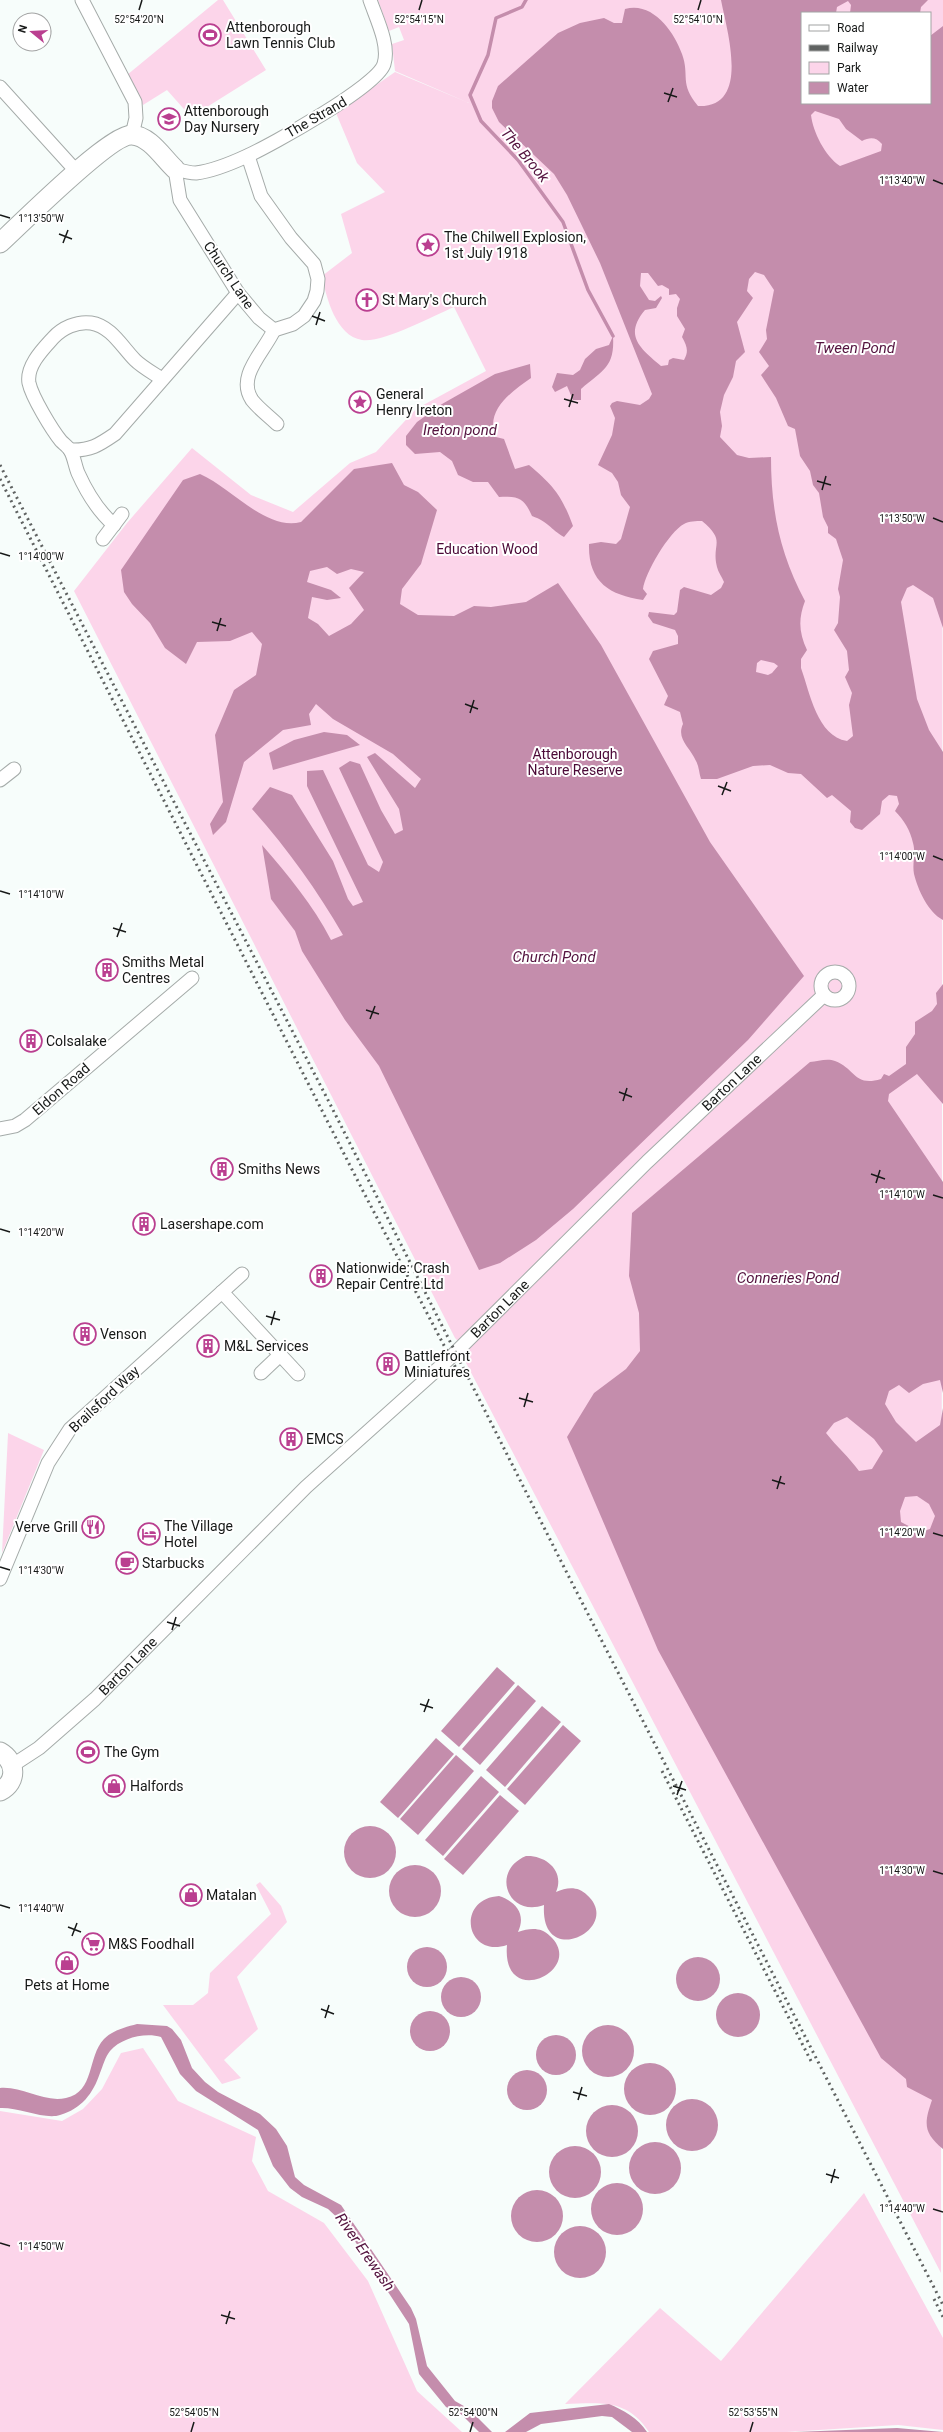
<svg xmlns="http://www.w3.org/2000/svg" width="943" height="2432" font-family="Roboto,sans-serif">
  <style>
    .green { fill: #fcd5ea; fill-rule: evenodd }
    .water { fill: #c48dac; fill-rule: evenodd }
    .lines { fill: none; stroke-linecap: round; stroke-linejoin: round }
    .stream { stroke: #c48dac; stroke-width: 3.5 }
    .street-casing { stroke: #a5aba9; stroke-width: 15 }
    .secondary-casing { stroke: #a5aba9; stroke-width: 21 }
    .street { stroke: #fff; stroke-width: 13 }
    .secondary { stroke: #fff; stroke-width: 19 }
    .rail { stroke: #5f6261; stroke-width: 3; stroke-dasharray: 2 4; stroke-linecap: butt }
    .ticks { fill: none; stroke: #171918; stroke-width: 1.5 }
    .labels { text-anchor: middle; stroke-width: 4; stroke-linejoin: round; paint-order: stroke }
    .poi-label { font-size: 14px; fill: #171918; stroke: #fff; text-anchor: start }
    .street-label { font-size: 14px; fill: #171918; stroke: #fff }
    .park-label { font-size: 14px; fill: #4b0937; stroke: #fff }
    .water-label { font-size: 15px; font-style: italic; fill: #54133f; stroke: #fff }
    .ticks-label { font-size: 10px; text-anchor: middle; fill: #171918; stroke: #fff; stroke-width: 4; stroke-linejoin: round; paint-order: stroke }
  </style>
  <rect width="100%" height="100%" fill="#f7fdfb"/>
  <g class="green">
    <path d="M218 0H223L266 70 191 117 167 90 143 105 127 75Z"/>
    <path d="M378 0H943L941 2273 464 1359 462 1356 467 1350 455 1338 74 591 127 523 192 448 251 495 293 512 350 463 376 452 416 409 486 371 454 307C433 316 383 343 362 340 336 336 326 297 322 276L352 253 341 214 385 192 357 163 336 113 395 72 469 103 395 71 392 44 404 40 399 27 389 31ZM802 13H930V103H802Z"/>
    <path d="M8 1433 44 1450 2 1553 8 1434Z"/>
    <path d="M260 1882 281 1906 287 1922 237 1977 258 2029 224 2060 241 2078 222 2084 163 2005H193L208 1993 210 1973 271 1914 256 1885Z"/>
    <path d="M143 2048 178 2101 256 2137 252 2161 268 2191 324 2223 368 2281 417 2391 462 2432H0V2111L62 2121 83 2109 102 2089 121 2053Z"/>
    <path d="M864 2193 943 2338V2430L898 2425 787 2432H649C627 2398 600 2403 565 2404L660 2308 721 2361Z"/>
  </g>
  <g class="water">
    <path d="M721 0H928L921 7 920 13H850L851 5 848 1 837 7 836 13H802V103H930V36L943 26V628L933 598 913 585 907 588 901 602 917 699 929 730 943 752V920C928 912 918 890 914 874 912 864 916 853 913 843 910 830 904 820 895 811L899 804 897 796 889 795 882 801 880 814 862 830 855 828 850 822 851 811 832 795 827 798 801 774 788 773 770 765 753 766 717 779H701C699 773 699 766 696 761 690 747 676 739 683 724L680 712 664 705 668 696 649 659 653 651 678 644V636L675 630 653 623 648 616 649 612 674 615 677 612 680 590 684 587 711 595 721 588 724 582C722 577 718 572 717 567 711 543 727 542 702 521 696 521 689 521 684 524 669 532 645 573 643 589L647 594 643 600C609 595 588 582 589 544L601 542 616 544 621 539 630 507 621 495 618 482 612 473 598 465 612 435 615 418 610 406 612 403 617 401 640 405 649 399 652 394 600 263 567 195 554 174 499 122 492 108V101L498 86 558 33 580 23 604 18 614 23H622L625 9C652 1 674 31 682 54 690 76 679 83 698 106 751 108 727 31 721 0ZM815 111 839 119 846 129 862 141C870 137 876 137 882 144L881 151 840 166C825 156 813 132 811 115ZM755 272 764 275 774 290 766 330 767 339 759 352 769 366 761 375 776 398 788 426 795 429 800 456 810 471 813 485 819 493 823 517 828 527V533L836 539 843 560 838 589 840 597 838 623 834 630 847 651 849 670 845 677 852 693 849 705 853 736 847 741C817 736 810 693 801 668V659L807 650C799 633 798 619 805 601 780 554 771 511 771 457L749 458 737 455 720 437 722 426 720 412 724 395 733 377 736 361 745 352 737 322 753 298 747 291 749 279ZM641 273H648L658 286 662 285 669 289V295L676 294 680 299 677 308V316L685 329 682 337C687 346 689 351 684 360L673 358 669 360 668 365 661 366C641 349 623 336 645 310L656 308 662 298 661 296 655 301 649 300 640 286ZM761 660 774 663 778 666 772 673 768 675 756 672 757 663Z"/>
    <path d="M613 336C615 367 603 370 581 389V400H573L567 386 555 392 552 387 557 373 573 375 580 370 585 359 596 349 609 345Z"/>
    <path d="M530 364 531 378C512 391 484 411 496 437L504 439 515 469 529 465C554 486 562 496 573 526L564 537C550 529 549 522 532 516 524 498 519 496 499 497L488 482H473L458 475 452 461 440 452 415 454 406 445V436L417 422 442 404 495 374Z"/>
    <path d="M392 463 404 485 418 492 437 510 421 564 402 589 400 604 418 615 454 616 474 606 491 607 526 602 558 583 601 645 710 842 804 976 748 1040 573 1209 536 1240 500 1263 479 1270 379 1066 345 1020 302 951 295 931 271 899 262 845C288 875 313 905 331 940L343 935C317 890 287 848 252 809L270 787 292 795 333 861 348 899 353 906 363 902 307 786V771L323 770 368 865 379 872 383 862 339 768 350 761 360 764 381 810 395 834 403 830 399 809 367 757 375 753 415 788 421 779 393 754 333 719 316 704 309 714 311 725 283 730 244 762 226 822 213 835 210 824 223 802 215 735 234 690 256 675 262 644 252 632 230 641 197 642 186 664 165 648 150 623 132 604 124 592 121 570 183 480 200 474C231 487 265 531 301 522L354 469ZM327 567 337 574 351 569 364 572 349 588 364 610 351 624 329 636 318 624 308 618 312 597 327 600 341 598 331 590 307 582 310 571Z"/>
    <path d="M324 732 347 735 360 745 273 770 269 753 294 740Z"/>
    <path d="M943 984V1104L917 1074 889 1094 888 1101 943 1182V1393L940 1380 923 1384 909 1393 899 1385 889 1391 885 1404 896 1422 916 1442 940 1425 943 1408V2149C923 2133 924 2123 932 2100L907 2087 906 2079 881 2058 658 1650 567 1437 594 1393 626 1369 640 1351 639 1313 629 1276 632 1213 810 1062C818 1061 828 1058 835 1061 856 1069 854 1087 881 1079L884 1074 889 1076 906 1064V1047L915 1034V1022L932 1011 937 1004 936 993ZM847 1417 874 1439 883 1451 872 1469 859 1471C849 1457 837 1447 826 1433L834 1423ZM917 1496 929 1504 935 1516 930 1529 920 1532 901 1522 900 1511 905 1497Z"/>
    <path d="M497 1667 515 1683 459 1747 441 1731Z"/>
    <path d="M518 1685 536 1701 480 1765 462 1749Z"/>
    <path d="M542 1706 561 1722 505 1787 486 1770Z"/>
    <path d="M563 1725 581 1741 525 1805 507 1789Z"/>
    <path d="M436 1738 454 1754 398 1818 380 1802Z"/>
    <path d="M456 1755 474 1771 418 1835 400 1819Z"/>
    <path d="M481 1776 499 1792 443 1856 425 1840Z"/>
    <path d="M500 1795 519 1811 463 1875 444 1859Z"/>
    <circle cx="370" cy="1852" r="26"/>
    <path d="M526 1856C546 1855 565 1871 556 1892 567 1887 578 1886 587 1895 624 1928 540 1971 544 1905 508 1918 490 1871 526 1856Z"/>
    <circle cx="415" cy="1891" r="26"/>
    <path d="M499 1896C517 1902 526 1915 518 1932 530 1928 541 1927 550 1936 587 1970 501 2011 507 1945 466 1959 455 1899 499 1896Z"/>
    <circle cx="427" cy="1967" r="20"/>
    <circle cx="698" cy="1979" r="22"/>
    <circle cx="461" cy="1997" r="20"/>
    <circle cx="738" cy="2015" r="22"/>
    <circle cx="430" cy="2031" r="20"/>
    <path d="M137 2024 167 2026 172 2029 181 2040 192 2068 205 2082 218 2092 260 2114 276 2129 287 2146 295 2177 304 2185 341 2205 411 2308 416 2319 427 2366 455 2401 469 2409 492 2432H479L462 2415 446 2407 419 2374 409 2324 343 2223 328 2209 302 2197 290 2188 273 2166 258 2130 196 2091 180 2074 161 2037C145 2032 121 2038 110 2051 105 2057 103 2066 100 2073 93 2094 81 2109 60 2115 45 2120 18 2107 0 2108V2088C23 2086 43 2103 66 2098 95 2092 87 2057 104 2039 113 2030 126 2027 137 2024Z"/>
    <circle cx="608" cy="2051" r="26"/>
    <circle cx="556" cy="2055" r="20"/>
    <circle cx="650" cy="2089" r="26"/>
    <circle cx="527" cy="2090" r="20"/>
    <circle cx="692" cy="2125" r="26"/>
    <circle cx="612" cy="2131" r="26"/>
    <circle cx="655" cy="2168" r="26"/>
    <circle cx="575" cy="2172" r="26"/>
    <circle cx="617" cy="2209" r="26"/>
    <circle cx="537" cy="2216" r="26"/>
    <circle cx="580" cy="2252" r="26"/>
    <path d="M609 2404C623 2410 638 2418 647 2432H632L612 2417 602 2416 541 2424 526 2432H505L530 2413Z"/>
    <path d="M897 2428 943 2432H792H795Z"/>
  </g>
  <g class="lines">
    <path class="stream" d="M526 0 522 7 496 18 488 55 470 95 481 121 518 160 563 222 588 290 613 336"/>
    <g class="street-casing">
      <g id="street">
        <path d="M82 0 135 102 136 118 132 135"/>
        <path d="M0 87 77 172"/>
        <path d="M248 156 261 196 291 238 314 264 318 279 317 291 314 301 304 316 293 324 274 330"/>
        <path d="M274 330 259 318 238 293 180 200 175 169C182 171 188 173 196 173 212 171 232 163 247 156 271 145 378 86 384 64 390 45 376 18 370 0"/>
        <path d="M274 330C264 352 236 376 252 400 259 409 269 416 277 424"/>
        <path d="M70 450C90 451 99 445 115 434L238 293"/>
        <path d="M114 525C98 511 87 493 78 473 75 466 74 456 70 450 68 447 64 444 61 441 52 430 32 397 29 383 26 366 43 349 53 338 62 328 77 321 91 323 111 326 122 347 135 360 142 367 153 373 162 379"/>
        <path d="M103 539 122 514"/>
        <path d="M0 780 14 769"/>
        <circle cx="835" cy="986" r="14"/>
        <path d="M0 1129 15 1126 25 1120 192 978"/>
        <path d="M222 1292 298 1374"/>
        <path d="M261 1373 280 1355"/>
        <path d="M0 1579 48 1463 70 1429 242 1274"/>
        <path id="s1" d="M13 1765 39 1748 95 1699 306 1487 451 1357 647 1162 824 995"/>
      </g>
    </g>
    <g class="secondary-casing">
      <g id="secondary">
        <path d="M0 243C20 225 110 134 132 135 150 136 163 158 175 169"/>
        <path d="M0 1752C16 1761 18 1782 0 1791"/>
      </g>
    </g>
    <use href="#street" class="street"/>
    <use href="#secondary" class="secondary"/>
    <g class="rail">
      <path d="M0 465 329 1102 569 1577 943 2305"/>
      <path d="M0 479 364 1193 460 1376"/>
      <path d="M662 1771 811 2061"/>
      <path d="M934 2299 943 2317"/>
    </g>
  </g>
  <path class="ticks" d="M139 10 142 0M419 10 422 0M698 10 701 0M664 93 677 97M668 102 673 88M933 180 943 184M0 215 10 218M59 234 72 239M63 243 68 230M312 316 325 321M316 325 320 312M564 399 578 403M569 407 573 394M817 481 831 485M822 490 826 476M933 518 943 522M0 553 10 556M212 622 226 626M217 631 221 618M465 704 478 709M470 713 474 700M718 786 731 791M722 795 727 782M933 856 943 860M0 891 10 894M113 928 126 932M117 937 122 923M366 1010 379 1014M370 1019 375 1006M619 1092 632 1097M623 1101 627 1088M871 1174 885 1179M876 1183 880 1170M933 1195 943 1198M0 1229 10 1232M266 1316 280 1320M271 1325 275 1311M519 1398 533 1402M524 1407 528 1393M772 1480 785 1484M777 1489 781 1476M933 1533 943 1536M0 1567 10 1570M167 1622 180 1626M172 1630 176 1617M420 1704 433 1708M424 1712 429 1699M673 1786 686 1790M677 1795 682 1781M933 1871 943 1874M0 1905 10 1908M68 1927 81 1932M72 1936 77 1923M321 2009 334 2014M325 2018 329 2005M573 2092 587 2096M578 2100 582 2087M826 2174 839 2178M831 2183 835 2169M933 2209 943 2212M0 2243 10 2246M221 2315 235 2319M226 2324 230 2311M191 2432 194 2422M470 2432 473 2422M750 2432 753 2422"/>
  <defs>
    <g id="stadium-ring" transform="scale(1.15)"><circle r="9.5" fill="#fff" stroke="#ba3f90" stroke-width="1.5"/><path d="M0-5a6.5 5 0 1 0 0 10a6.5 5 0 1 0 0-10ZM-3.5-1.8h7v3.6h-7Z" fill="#ba3f90"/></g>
    <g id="school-ring" transform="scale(1.15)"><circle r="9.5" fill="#fff" stroke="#ba3f90" stroke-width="1.5"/><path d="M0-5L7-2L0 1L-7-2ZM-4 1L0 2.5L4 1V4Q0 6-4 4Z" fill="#ba3f90"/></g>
    <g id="sight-ring" transform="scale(1.15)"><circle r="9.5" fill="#fff" stroke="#ba3f90" stroke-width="1.5"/><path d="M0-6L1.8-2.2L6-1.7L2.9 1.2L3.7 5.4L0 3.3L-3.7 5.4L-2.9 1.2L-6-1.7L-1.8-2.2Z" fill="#ba3f90"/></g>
    <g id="church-ring" transform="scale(1.15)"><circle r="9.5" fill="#fff" stroke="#ba3f90" stroke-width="1.5"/><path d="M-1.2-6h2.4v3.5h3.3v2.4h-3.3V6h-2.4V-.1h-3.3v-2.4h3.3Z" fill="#ba3f90"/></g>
    <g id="building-ring" transform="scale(1.15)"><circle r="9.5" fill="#fff" stroke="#ba3f90" stroke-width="1.5"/><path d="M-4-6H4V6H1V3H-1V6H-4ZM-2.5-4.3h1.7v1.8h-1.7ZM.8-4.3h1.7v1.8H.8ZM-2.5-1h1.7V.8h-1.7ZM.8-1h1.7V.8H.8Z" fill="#ba3f90"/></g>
    <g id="restaurant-ring" transform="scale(1.15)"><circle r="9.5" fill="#fff" stroke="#ba3f90" stroke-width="1.5"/><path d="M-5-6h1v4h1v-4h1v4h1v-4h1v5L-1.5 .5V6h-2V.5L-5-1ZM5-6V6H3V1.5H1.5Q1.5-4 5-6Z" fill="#ba3f90"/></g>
    <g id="hotel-ring" transform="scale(1.15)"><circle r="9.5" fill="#fff" stroke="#ba3f90" stroke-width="1.5"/><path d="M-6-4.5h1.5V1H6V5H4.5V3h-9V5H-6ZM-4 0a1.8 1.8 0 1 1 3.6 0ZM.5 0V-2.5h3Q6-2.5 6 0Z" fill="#ba3f90"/></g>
    <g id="cafe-ring" transform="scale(1.15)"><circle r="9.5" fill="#fff" stroke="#ba3f90" stroke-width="1.5"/><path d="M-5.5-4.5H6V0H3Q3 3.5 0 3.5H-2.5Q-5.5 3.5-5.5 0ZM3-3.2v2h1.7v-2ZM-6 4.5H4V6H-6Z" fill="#ba3f90"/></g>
    <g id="shop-ring" transform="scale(1.15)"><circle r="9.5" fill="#fff" stroke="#ba3f90" stroke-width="1.5"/><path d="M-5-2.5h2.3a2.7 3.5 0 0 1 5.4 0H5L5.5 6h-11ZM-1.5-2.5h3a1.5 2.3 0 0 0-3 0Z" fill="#ba3f90"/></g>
    <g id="supermarket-ring" transform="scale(1.15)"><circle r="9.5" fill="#fff" stroke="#ba3f90" stroke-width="1.5"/><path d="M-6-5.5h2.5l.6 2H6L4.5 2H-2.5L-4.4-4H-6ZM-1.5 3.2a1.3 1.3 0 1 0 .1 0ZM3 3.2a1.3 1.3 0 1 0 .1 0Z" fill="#ba3f90"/></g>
  </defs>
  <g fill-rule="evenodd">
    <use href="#stadium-ring" x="210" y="35"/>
    <use href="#school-ring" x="169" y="119"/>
    <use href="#sight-ring" x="428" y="245"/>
    <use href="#church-ring" x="367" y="300"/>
    <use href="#sight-ring" x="360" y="402"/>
    <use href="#building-ring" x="107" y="970"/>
    <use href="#building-ring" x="31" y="1041"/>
    <use href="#building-ring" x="222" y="1169"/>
    <use href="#building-ring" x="144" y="1224"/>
    <use href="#building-ring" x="321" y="1276"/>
    <use href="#building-ring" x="85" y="1334"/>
    <use href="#building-ring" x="208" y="1346"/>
    <use href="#building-ring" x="388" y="1364"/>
    <use href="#building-ring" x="291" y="1439"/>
    <use href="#restaurant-ring" x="93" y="1527"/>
    <use href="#hotel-ring" x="149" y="1534"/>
    <use href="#cafe-ring" x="127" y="1563"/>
    <use href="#stadium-ring" x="88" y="1752"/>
    <use href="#shop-ring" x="114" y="1786"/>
    <use href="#shop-ring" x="191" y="1895"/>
    <use href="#supermarket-ring" x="93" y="1944"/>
    <use href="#shop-ring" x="67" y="1963"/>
  </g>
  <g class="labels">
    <g class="poi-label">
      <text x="226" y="32">Attenborough<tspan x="226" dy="16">Lawn Tennis Club</tspan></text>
      <text x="184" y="116">Attenborough<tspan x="184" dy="16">Day Nursery</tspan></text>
      <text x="444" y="242">The Chilwell Explosion,<tspan x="444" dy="16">1st July 1918</tspan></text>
      <text x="382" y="305">St Mary's Church</text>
      <text x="376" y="399">General<tspan x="376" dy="16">Henry Ireton</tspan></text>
      <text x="122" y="967">Smiths Metal<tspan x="122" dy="16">Centres</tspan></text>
      <text x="46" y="1046">Colsalake</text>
      <text x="238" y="1174">Smiths News</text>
      <text x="160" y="1229">Lasershape.com</text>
      <text x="336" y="1273">Nationwide: Crash<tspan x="336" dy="16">Repair Centre Ltd</tspan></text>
      <text x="100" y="1339">Venson</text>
      <text x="224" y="1351">M&amp;L Services</text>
      <text x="404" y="1361">Battlefront<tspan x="404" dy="16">Miniatures</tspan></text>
      <text x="306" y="1444">EMCS</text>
      <text x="164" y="1531">The Village<tspan x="164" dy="16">Hotel</tspan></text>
      <text x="78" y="1532" text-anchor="end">Verve Grill</text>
      <text x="142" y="1568">Starbucks</text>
      <text x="104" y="1757">The Gym</text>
      <text x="130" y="1791">Halfords</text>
      <text x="206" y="1900">Matalan</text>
      <text x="108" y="1949">M&amp;S Foodhall</text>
      <text x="67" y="1990" text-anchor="middle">Pets at Home</text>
    </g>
    <g class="street-label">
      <text transform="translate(316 117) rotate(-30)" y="5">The Strand</text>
      <text transform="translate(229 275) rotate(56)" y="5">Church Lane</text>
      <text dy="5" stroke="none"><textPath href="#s1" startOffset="992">Barton Lane</textPath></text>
      <text transform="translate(61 1089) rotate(-41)" y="5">Eldon Road</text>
      <text dy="5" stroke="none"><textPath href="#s1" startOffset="668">Barton Lane</textPath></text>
      <text transform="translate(104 1399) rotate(-43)" y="5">Brailsford Way</text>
      <text dy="5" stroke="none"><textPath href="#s1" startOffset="152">Barton Lane</textPath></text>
    </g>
    <g class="park-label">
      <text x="487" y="554">Education Wood</text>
      <text x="575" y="759">Attenborough<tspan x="575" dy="16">Nature Reserve</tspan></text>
    </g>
    <g class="water-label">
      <text transform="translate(525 155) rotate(50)" y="5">The Brook</text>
      <text x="855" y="353">Tween Pond</text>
      <text x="460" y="435">Ireton pond</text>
      <text x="554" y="962">Church Pond</text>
      <text x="788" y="1283">Conneries Pond</text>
      <text transform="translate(365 2252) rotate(55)" y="5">River Erewash</text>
    </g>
  </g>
  <g class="ticks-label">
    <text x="139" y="23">52°54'20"N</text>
    <text x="419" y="23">52°54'15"N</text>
    <text x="698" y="23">52°54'10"N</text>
    <text x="902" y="184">1°13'40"W</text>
    <text x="41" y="222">1°13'50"W</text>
    <text x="902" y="522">1°13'50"W</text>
    <text x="41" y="560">1°14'00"W</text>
    <text x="902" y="860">1°14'00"W</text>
    <text x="41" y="898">1°14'10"W</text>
    <text x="902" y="1198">1°14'10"W</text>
    <text x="41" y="1236">1°14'20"W</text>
    <text x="902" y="1536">1°14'20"W</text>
    <text x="41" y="1574">1°14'30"W</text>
    <text x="902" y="1874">1°14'30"W</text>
    <text x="41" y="1912">1°14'40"W</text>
    <text x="902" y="2212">1°14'40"W</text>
    <text x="41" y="2250">1°14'50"W</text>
    <text x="194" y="2416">52°54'05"N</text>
    <text x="473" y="2416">52°54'00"N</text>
    <text x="753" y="2416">52°53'55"N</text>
  </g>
  <rect x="801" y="12" width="130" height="92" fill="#ffffff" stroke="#a2a3a3"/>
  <rect x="809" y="25" width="20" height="6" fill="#ffffff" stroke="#a2a3a3"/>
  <text x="837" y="32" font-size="12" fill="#171918">Road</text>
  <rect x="809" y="45" width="20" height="6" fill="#5f6261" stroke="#a2a3a3"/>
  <text x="837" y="52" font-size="12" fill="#171918">Railway</text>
  <rect x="809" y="62" width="20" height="12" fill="#fcd5ea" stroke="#a2a3a3"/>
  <text x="837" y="72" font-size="12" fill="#171918">Park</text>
  <rect x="809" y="82" width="20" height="12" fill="#c48dac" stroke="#a2a3a3"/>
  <text x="837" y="92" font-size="12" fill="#171918">Water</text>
  <g transform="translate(32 32) rotate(288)"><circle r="19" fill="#ffffff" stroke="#a2a3a3"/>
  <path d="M0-3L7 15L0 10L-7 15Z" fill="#ba3f90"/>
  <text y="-6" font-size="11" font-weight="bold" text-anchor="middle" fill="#171918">N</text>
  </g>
</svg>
